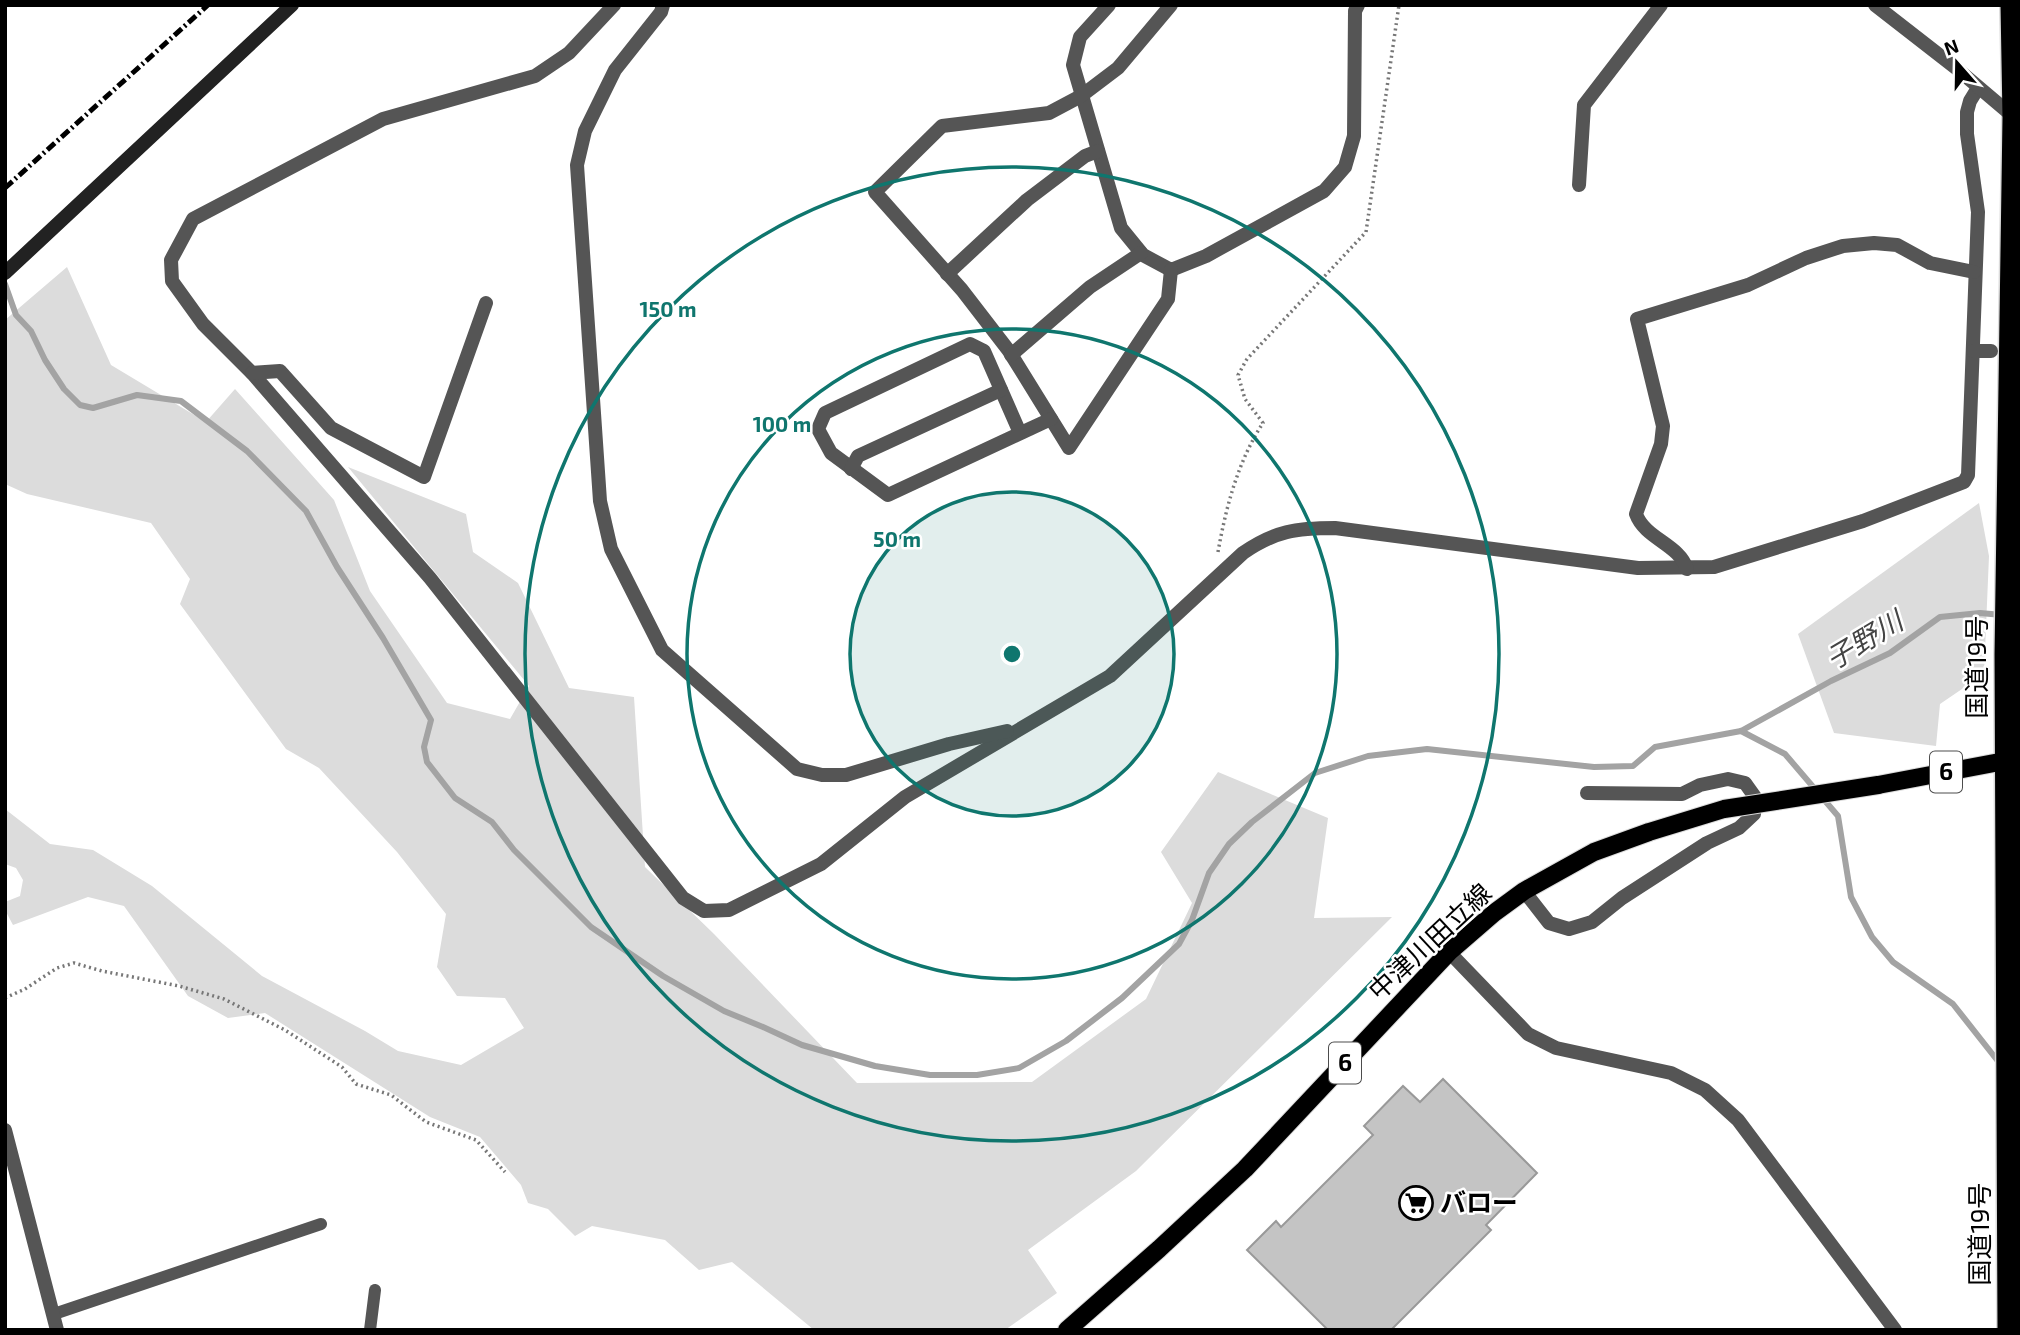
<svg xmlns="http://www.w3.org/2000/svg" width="2020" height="1335" font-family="'Exo 2','Noto Sans JP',sans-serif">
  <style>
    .green { fill: #dcdcdc }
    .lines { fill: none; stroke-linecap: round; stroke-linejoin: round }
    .stream { stroke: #a3a3a3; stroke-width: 6 }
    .building { fill: #c4c4c4; stroke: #999; stroke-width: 2 }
    .primary-casing { stroke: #dbdbdb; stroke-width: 20 }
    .highway-casing { stroke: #dbdbdb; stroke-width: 24 }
    .path { stroke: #777; stroke-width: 3.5; stroke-dasharray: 2 3.5; stroke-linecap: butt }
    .lane { stroke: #555; stroke-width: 12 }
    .street { stroke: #555; stroke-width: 14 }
    .secondary { stroke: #222; stroke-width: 14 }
    .primary { stroke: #000; stroke-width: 18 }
    .highway { stroke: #000; stroke-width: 21 }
    .rail { stroke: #000; stroke-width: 5; stroke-dasharray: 10 3.5 2 3.5; stroke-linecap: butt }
    .primary-bridge-casing { stroke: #dbdbdb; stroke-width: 20; stroke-linecap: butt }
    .primary-bridge { stroke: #000; stroke-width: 18 }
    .ring { fill: none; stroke: #0f766e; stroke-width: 3.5 }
    .labels { text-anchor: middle; stroke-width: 5; stroke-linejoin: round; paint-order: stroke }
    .shield { fill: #fff; stroke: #4c4c4c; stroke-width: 2 }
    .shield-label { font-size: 24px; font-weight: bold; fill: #000 }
    .street-label { font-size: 26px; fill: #000; stroke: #fff }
    .poi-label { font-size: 26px; font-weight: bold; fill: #000; stroke: #fff; text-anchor: start }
    .water-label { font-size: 28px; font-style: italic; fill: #444; stroke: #fff }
    .centre { fill: #0f766e; stroke: #fff; stroke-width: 3.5 }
    .ring-label { font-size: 21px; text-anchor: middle; font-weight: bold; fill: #0f766e; stroke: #fff; stroke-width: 5; stroke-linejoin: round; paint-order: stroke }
  </style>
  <rect width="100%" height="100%" fill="#fff"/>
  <g class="green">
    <path d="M67 267 111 365 206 422 235 389 334 500 370 591 447 703 510 719 529 686 348 467 466 514 473 552 518 583 569 688 634 697 645 867 714 934 857 1083 1032 1082 1146 999 1192 903 1161 852 1218 772 1328 818 1314 918 1392 917 1136 1171 1028 1250 1057 1293 1005 1330H814L732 1262 699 1270 665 1240 592 1226 575 1236 548 1209 528 1203 521 1185 480 1137 430 1117 265 1013 228 1018 188 996 124 906 88 897 13 925 5 910V902L20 896 23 880 16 868 5 864V809L50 844 93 850 152 886 262 976 365 1031 398 1051 461 1065 524 1028 505 998 457 996 437 967 446 914 397 852 319 768 286 749 180 604 190 579 151 523 27 494 5 484V320Z"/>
    <path d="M1979 503 1989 556 1984 674 1940 704 1936 746 1834 733 1798 634Z"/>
  </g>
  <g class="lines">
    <g class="stream">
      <path d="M5 284 16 315 31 331 45 360 64 389 80 405 93 408 137 395 181 401 247 451 306 511 337 567 383 638 431 720 424 747 427 762 455 798 492 822 514 850 591 927 663 976 724 1011 763 1027 802 1045 875 1066 930 1075H977L1019 1068 1066 1041 1122 998 1179 944 1192 920 1209 873 1229 844 1252 822 1315 773 1368 756 1427 749 1594 767 1633 766 1655 747 1741 731 1831 681 1890 653 1940 617 1980 613 2002 615"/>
      <path d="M1741 731 1785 754 1838 816 1851 897 1872 937 1893 962 1953 1004 2001 1065"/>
    </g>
  </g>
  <path class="building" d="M1443 1079 1537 1173 1486 1225 1491 1230 1391 1330H1328L1247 1250 1276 1221 1281 1227 1373 1135 1364 1126 1403 1086 1420 1102Z"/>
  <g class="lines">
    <g class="primary-casing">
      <g id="primary">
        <path d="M1878 785 2005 761H2015"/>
        <path d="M1067 1330 1159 1249 1245 1169 1449 952 1494 913 1524 891 1594 852 1649 832"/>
      </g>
    </g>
    <g class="highway-casing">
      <path id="highway" d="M2008 1330 2005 654 2013 117 2011 5"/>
    </g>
    <g class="path">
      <path d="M1218 552C1226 507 1238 461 1263 423L1245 399 1238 375 1247 359 1366 232 1399 5"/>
      <path d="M5 998 25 989 57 968 74 963 102 971 179 986 224 999 285 1030 342 1067 356 1084 391 1095 426 1122 476 1140 505 1172"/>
    </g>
    <g class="lane">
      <path d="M54 1314 321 1224"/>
      <path d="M370 1330 375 1290"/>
    </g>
    <g class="street">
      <path d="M614 5 569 53 535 76 383 119 193 219 171 260 172 281 203 324 252 373 430 578 683 898 704 911 729 910 821 864 905 797 1110 676 1243 553C1275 531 1296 528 1335 528L1638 568 1714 567 1863 521 1964 482 1968 475 1978 212 1967 134V112L1970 101 1978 88"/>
      <path d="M663 5 661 12 615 70 585 131 577 165 600 501 611 549 662 650 797 769 822 775H846L949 744 1007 731"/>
      <path d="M1109 5 1080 37 1073 65 1121 228 1143 255 1171 270 1206 256 1324 191 1345 167 1354 136 1355 11 1358 5"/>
      <path d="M1875 5 1956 68 2015 118"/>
      <path d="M1579 185 1584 105 1661 5"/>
      <path d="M1171 270 1168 299 1069 448 1009 351 962 290 875 192 942 126 1049 113 1081 96 1118 68 1171 5"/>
      <path d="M947 274 1027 200 1085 156 1098 151"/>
      <path d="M1973 351H1991"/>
      <path d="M1011 355 1090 287 1141 253"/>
      <path d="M252 373 280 371 331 428 424 477 486 303"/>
      <path d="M1020 433 984 351 970 344 825 413 818 429 831 453 888 495 1051 419"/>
      <path d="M851 469 858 456 1001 390"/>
      <path d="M1687 569C1679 544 1645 539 1636 514L1661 444 1663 426 1637 319 1748 285 1806 258 1843 246 1874 243 1897 245 1930 263 1974 272"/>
      <path d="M1524 891 1549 923 1569 929 1592 922 1622 898 1707 843 1739 828 1754 814 1755 797 1745 783 1728 779 1700 785 1682 794 1587 793"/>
      <path d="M1449 952 1528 1034 1556 1048 1671 1073 1705 1090 1738 1120 1895 1330"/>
      <path d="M5 1130 57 1330"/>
    </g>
    <path class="secondary" d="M5 273 292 5"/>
    <use href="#primary" class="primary"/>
    <use href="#highway" class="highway"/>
    <path class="rail" d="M5 188 208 5"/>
    <g class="primary-bridge-casing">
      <path id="primary-bridge" d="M1649 832 1724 809 1878 785"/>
    </g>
    <use href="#primary-bridge" class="primary-bridge"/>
  </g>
  <circle cx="1012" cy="654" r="162" fill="#0f766e" fill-opacity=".12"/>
  <g class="ring">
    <circle cx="1012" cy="654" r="162"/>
    <circle cx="1012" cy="654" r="325"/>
    <circle cx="1012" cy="654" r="487"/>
  </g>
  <defs>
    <g id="supermarket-ring" transform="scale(1.75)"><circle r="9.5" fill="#fff" stroke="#000" stroke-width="1.5"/><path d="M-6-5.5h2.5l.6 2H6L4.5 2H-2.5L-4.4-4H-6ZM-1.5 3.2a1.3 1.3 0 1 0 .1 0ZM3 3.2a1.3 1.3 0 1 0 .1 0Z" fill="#000"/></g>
  </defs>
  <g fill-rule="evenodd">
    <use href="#supermarket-ring" x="1416" y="1203"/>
  </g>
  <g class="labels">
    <g class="shield">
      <rect x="1930" y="751.5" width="32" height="41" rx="5"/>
      <rect x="1329" y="1042.5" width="32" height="41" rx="5"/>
    </g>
    <g class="shield-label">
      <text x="1946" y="780">6</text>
      <text x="1345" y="1071">6</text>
    </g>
    <g class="street-label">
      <text transform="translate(1977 667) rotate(-90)" y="9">国道19号</text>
      <text transform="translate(1430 942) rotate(-43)" y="9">中津川田立線</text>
      <text transform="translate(1980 1234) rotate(-90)" y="9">国道19号</text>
    </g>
    <g class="poi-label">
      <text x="1440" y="1212">バロー</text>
    </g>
    <g class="water-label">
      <text transform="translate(1864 640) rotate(-31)" y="10">子野川</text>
    </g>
  </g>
  <circle cx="1012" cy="654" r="10" class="centre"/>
  <g class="ring-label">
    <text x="668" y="317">150 m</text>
    <text x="782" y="432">100 m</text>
    <text x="897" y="547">50 m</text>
  </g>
  <rect width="2020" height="1335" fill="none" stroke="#000000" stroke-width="14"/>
  <g transform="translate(1957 63) rotate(340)" stroke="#ffffff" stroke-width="5" paint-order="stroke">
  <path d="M0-5L12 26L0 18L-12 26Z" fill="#000000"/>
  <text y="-10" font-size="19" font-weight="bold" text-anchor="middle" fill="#000000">N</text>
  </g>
</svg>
